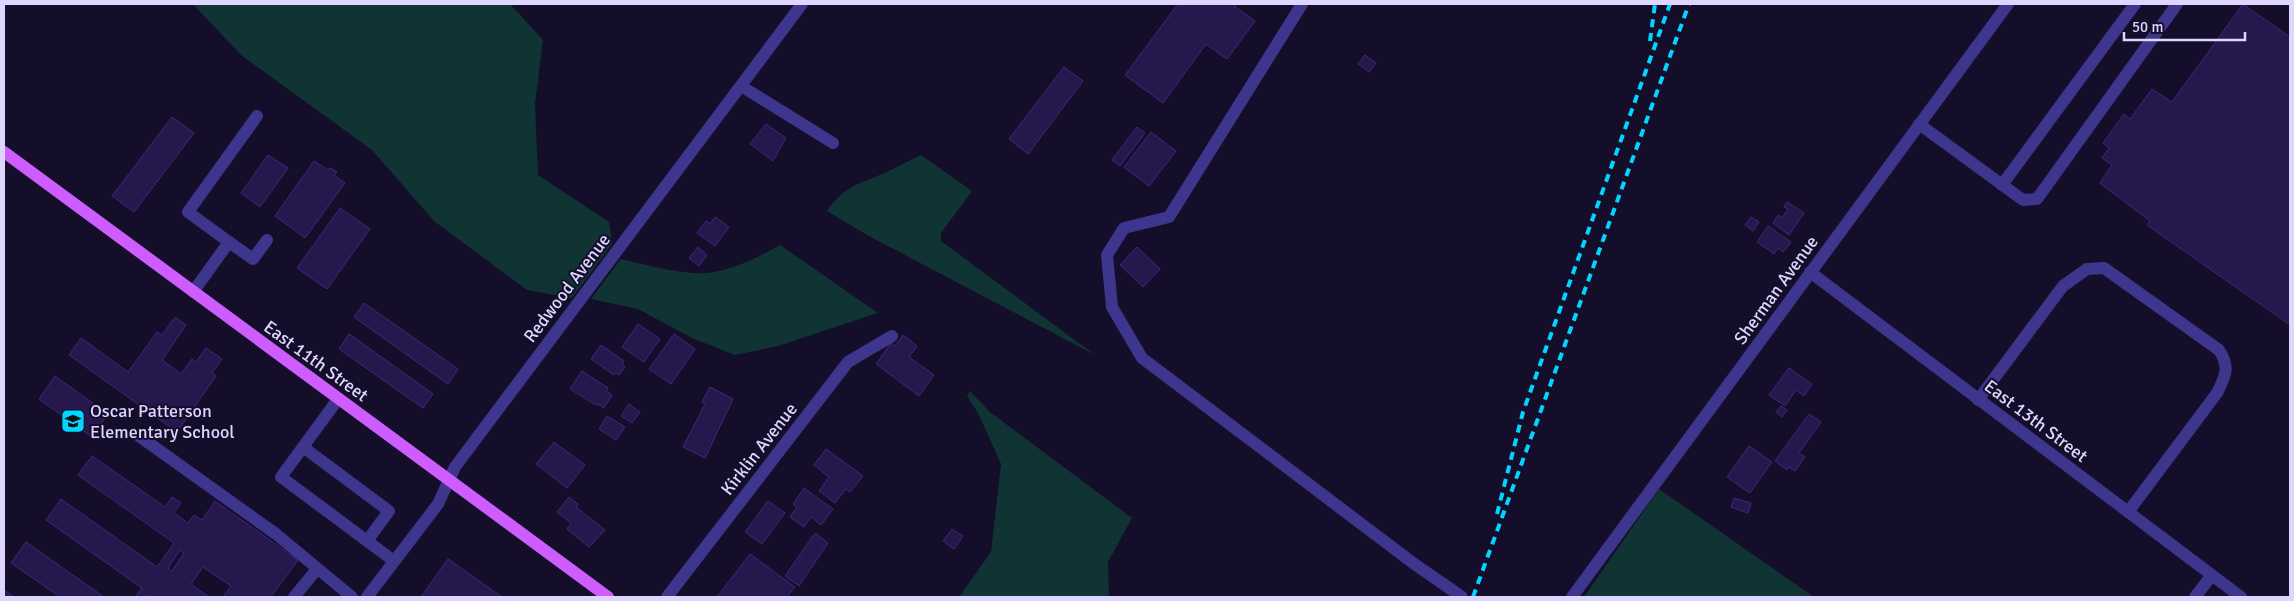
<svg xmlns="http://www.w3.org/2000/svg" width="2294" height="601" font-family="Signika,sans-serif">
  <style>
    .green { fill: #103334 }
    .building { fill: #26184c; stroke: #3e287a; fill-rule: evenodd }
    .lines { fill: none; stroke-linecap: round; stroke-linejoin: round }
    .minor { stroke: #3e358c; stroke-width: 12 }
    .major { stroke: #cd5dff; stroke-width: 12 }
    .rail { stroke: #02d5ff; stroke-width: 4; stroke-dasharray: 8 6; stroke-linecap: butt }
    .labels { text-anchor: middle; stroke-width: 4; stroke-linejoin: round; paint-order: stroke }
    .street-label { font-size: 18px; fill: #ded6ff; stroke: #140e2a }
    .poi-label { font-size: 18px; fill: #ded6ff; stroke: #140e2a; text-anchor: start }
  </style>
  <rect width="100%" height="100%" fill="#140e2a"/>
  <g class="green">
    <path d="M193 4H510L543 40 535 104 538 175 609 222 612 244 572 298 527 290 434 221 372 150 241 55Z"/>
    <path d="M921 155 972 191 941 233V241L1095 355 867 235 827 211C844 185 863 183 889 171 900 166 910 160 921 155Z"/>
    <path d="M780 245 878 313 778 346 735 355 692 338 638 309 591 299 621 259C642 264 684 275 705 273 731 271 757 258 780 245Z"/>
    <path d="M970 391 990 412 1132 518 1108 562 1109 597H959L991 552 1001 464 978 413 967 396Z"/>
    <path d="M1659 489 1814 597H1584Z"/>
  </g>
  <g class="building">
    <path d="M1178 4H1236L1234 6 1255 21 1227 59 1206 44 1163 103 1125 75Z"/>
    <path d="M2243 4 2290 37V325L2147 225 2150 221 2100 183 2112 165 2102 158 2109 148 2103 143 2124 114 2130 119 2152 89 2172 102Z"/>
    <path d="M1365 55 1376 63 1369 72 1358 64Z"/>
    <path d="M1064 67 1083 81 1028 154 1009 139Z"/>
    <path d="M172 117 194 133 134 212 112 196Z"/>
    <path d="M766 124 786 138 773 161 750 144Z"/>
    <path d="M1137 127 1145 133 1120 166 1112 160Z"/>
    <path d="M1151 132 1176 151 1149 186 1124 167Z"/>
    <path d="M268 155 288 168 260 207 241 193Z"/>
    <path d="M314 161 328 170 330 168 337 172 334 175 345 183 305 238 275 216Z"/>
    <path d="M1787 202 1804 213 1789 235 1773 223 1778 215 1782 218 1788 209 1784 207Z"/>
    <path d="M340 208 370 229 327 289 297 268Z"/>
    <path d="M715 217 729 227 715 246 697 233 706 221 710 224Z"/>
    <path d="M1751 217 1759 222 1753 231 1745 225Z"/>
    <path d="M1768 226 1791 242 1783 252 1778 248 1774 254 1757 242Z"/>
    <path d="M698 247 707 255 699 266 689 258Z"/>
    <path d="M1137 247 1160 269 1143 287 1120 265Z"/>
    <path d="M364 303 458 369 448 384 354 317Z"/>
    <path d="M175 317 186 325 162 360 181 374 192 359 196 362 206 348 222 359 212 373 216 376 177 432 69 355 81 338 128 372 157 332 162 335Z"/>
    <path d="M638 324 660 339 644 362 622 347Z"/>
    <path d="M349 334 433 394 423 408 339 349Z"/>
    <path d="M674 334 695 349 671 384 649 369Z"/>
    <path d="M903 335 917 346 909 357 934 375 919 396 876 364 891 343 895 346Z"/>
    <path d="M601 345 624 361 622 365 625 367 619 375 616 373 614 375 591 359Z"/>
    <path d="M1789 368 1812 384 1804 396 1796 390 1785 406 1769 395Z"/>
    <path d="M582 371 608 388 606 391 612 395 604 408 598 404 596 405 570 389Z"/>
    <path d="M55 376 108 414 92 437 39 399Z"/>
    <path d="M710 387 733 399 705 458 683 447 705 404 702 402Z"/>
    <path d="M629 404 640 412 632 423 621 416Z"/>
    <path d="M1781 406 1787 410 1782 417 1776 412Z"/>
    <path d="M1809 414 1821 422 1799 453 1805 457 1795 471 1789 467 1787 470 1775 461Z"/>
    <path d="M607 416 625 427 616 440 599 429Z"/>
    <path d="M554 442 585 465 567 488 536 464Z"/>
    <path d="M1749 446 1772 462 1750 493 1727 477Z"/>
    <path d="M826 449 863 476 850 492 846 489 835 503 819 491 829 477 814 465Z"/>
    <path d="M92 456 165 507 172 497 181 503 174 513 188 523 194 515 202 520 215 501 298 560 271 597H223L231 586 203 567 191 584 209 597H152L149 595 147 597H135L142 588 46 520 61 499 157 567 174 543 78 475ZM180 550 184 553 172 571 168 568Z"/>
    <path d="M804 488 833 509 821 525 811 517 804 527 790 517 797 507 793 504Z"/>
    <path d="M569 497 578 504 576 507 605 530 589 547 567 529 571 523 557 512Z"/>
    <path d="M1734 498 1751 503 1748 513 1731 507Z"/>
    <path d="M768 501 785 513 762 544 745 532Z"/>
    <path d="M952 529 963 536 954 549 943 541Z"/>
    <path d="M815 533 828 543 799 586 785 576Z"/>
    <path d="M26 542 104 597H60L11 563Z"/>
    <path d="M750 554 795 587 787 597H717Z"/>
    <path d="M448 559 502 597H421Z"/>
    <path d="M4 590 14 597H4Z"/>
  </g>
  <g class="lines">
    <g class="minor">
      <path d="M1302 4 1169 217 1124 228 1107 255 1112 307 1142 358 1413 563 1462 597"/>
      <path d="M741 86 833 143"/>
      <path d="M1919 124 2023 200 2037 199 2177 4"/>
      <path d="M2002 185 2135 4"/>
      <path d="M229 242 253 259 267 240"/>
      <path d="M1810 272 2241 597"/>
      <path d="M193 292 229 242 188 212 257 116"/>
      <path d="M338 399 281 477 394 561"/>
      <path d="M1978 400 2063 286 2087 269 2104 268 2219 350C2230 367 2226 375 2217 393L2128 512"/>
      <path d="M139 436 276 534 352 597"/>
      <path d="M303 447 389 511 367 541"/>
      <path d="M294 597 317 569"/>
      <path d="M367 597 438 504 455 467 802 4"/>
      <path d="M667 597 848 362 892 336"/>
      <path d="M1572 597 2008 4"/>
      <path d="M2195 597 2212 575"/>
    </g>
    <path class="major" d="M4 152 608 597"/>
    <g class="rail">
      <path d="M1650 41 1655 4"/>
      <path d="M1497 514 1523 412 1670 4"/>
      <path d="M1473 597 1689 4"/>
    </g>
  </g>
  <defs>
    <g id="school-square" transform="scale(1.25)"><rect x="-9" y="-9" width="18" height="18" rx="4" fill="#02d5ff" stroke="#140e2a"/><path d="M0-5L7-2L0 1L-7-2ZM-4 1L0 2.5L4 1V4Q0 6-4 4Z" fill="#111"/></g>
  </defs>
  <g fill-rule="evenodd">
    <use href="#school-square" x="73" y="421"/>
  </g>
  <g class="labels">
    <g class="street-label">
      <text transform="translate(567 288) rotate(-53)" y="6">Redwood Avenue</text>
      <text transform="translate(1776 290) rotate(-54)" y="6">Sherman Avenue</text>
      <text transform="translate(316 361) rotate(36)" y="6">East 11th Street</text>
      <text transform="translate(2036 421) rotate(37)" y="6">East 13th Street</text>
      <text transform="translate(759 449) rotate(-52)" y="6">Kirklin Avenue</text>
    </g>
    <g class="poi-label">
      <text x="90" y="417">Oscar Patterson<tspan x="90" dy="21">Elementary School</tspan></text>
    </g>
  </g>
  <rect width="2294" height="601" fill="none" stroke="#ded6ff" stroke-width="10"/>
  <path d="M2124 32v8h121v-8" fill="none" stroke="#ded6ff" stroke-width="2.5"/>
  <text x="2132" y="32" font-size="15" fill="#ded6ff" stroke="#140e2a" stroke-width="4" paint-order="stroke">50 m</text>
</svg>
